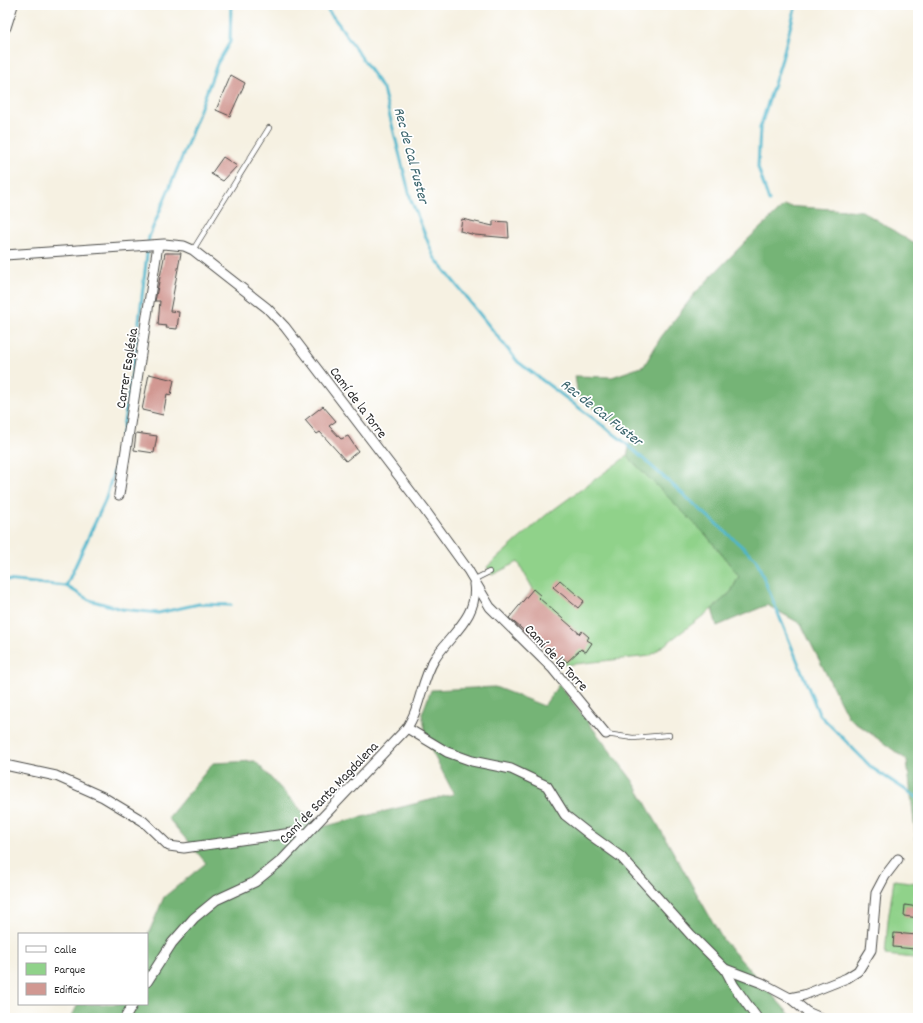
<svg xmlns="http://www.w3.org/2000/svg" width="923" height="1023" font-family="Dekko,sans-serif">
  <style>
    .green { fill: #90d28a; stroke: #5e7e5a }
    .forest { fill: #74b476; stroke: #507050 }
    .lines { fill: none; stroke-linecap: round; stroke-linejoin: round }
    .stream { stroke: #4eb6cc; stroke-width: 3 }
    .building { fill: #d19892 }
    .service-casing { stroke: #494946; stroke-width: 6 }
    .minor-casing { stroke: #494946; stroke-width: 11 }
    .tertiary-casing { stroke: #494946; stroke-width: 13 }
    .service { stroke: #fff; stroke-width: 4.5 }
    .minor { stroke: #fff; stroke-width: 9 }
    .tertiary { stroke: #fff; stroke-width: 11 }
    .labels { text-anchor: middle; stroke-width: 3.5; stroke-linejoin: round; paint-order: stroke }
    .street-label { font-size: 14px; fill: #2b2b2b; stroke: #fff }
    .water-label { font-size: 15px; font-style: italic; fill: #39636b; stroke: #fff }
  </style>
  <rect width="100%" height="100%" fill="#fff"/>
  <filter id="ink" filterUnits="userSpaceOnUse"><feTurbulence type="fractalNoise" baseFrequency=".025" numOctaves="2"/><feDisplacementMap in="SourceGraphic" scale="8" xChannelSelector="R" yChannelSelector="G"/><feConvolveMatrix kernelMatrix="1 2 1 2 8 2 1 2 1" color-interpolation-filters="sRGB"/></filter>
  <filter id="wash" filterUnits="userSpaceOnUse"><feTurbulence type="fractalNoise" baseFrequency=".012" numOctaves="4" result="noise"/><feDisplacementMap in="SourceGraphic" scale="16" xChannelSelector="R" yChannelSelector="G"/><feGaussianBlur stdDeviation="0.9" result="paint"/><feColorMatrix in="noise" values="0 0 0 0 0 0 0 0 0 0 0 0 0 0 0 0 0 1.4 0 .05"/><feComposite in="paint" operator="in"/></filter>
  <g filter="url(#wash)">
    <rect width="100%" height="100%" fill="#f6f1e2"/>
    <g class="green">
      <path d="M627 456 707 536 739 576 731 592 712 609 650 656 565 665 509 618 533 589 518 562 492 575 487 567 546 515Z"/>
      <path d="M894 880 918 883V942H916L914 958 885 955 888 920Z"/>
    </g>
    <g class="forest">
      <path d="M784 206 862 211 918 246V857L907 760 848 717 801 624 767 605 717 626 712 609 731 592 739 576 707 536 627 456 632 437 578 396 575 376 612 377 644 366 661 337 696 292 746 241Z"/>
      <path d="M559 684 633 781 723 940 793 1018H71L78 1004H147V937L164 897 206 863 168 818 213 763 255 761 318 828 454 794 428 744 422 714 431 690 495 687 544 706Z"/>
    </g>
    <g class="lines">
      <g class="stream">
        <path d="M324 5 340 26 383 89 411 200 434 257 518 362 622 440 756 559 819 714 872 768 918 798"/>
        <path d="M769 201 758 167 760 128 782 59 796 5"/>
        <path d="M5 580 66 586 89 600 122 609 158 613 199 604 231 605"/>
        <path d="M66 586 105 501 118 457 135 356 149 237 185 150 217 64 230 42 231 5"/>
      </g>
    </g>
    <g id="blocks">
      <g class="building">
        <path d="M231 75 245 83 230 116 216 110Z"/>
        <path d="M223 157 237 166 223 181 211 174Z"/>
        <path d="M462 219 493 226V221L508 222 509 238 475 235 460 231Z"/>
        <path d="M165 253H181L170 311 179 312 177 329 166 328 167 326 158 325 160 301H155Z"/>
        <path d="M149 374 174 380 171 395 167 394 163 415 142 410Z"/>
        <path d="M323 406 336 421 329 426 341 439 348 436 358 451 346 461 320 432 317 434 305 420Z"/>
        <path d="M136 433 157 436 154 453 134 450Z"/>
        <path d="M560 580 584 601 578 608 553 587Z"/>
        <path d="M533 589 541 596 539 598 580 634 582 631 589 637 587 640 592 643 586 652 581 649 567 662 561 656 558 659 509 618Z"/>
        <path d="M905 905 918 907V918L904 916Z"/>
        <path d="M894 933 917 935 915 949 893 947Z"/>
      </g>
    </g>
  </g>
  <g filter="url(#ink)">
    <use href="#blocks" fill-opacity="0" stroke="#494946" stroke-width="1"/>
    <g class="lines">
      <g class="service-casing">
        <g id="service">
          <path d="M193 250 269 128"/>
          <path d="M473 580 489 572"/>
          <path d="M606 734 633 738 669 735"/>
        </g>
      </g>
      <g class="minor-casing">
        <g id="minor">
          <path d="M5 255 164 244 184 246 193 250 267 308 285 327 424 509 468 570 490 607 552 668 606 734"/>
          <path d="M119 495 158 245"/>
          <path d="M407 728 447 752 472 761 511 769 547 786 565 815 589 834 621 857 691 935 725 969 762 983 790 998 807 1012 821 1018"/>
          <path d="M5 765 56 776 103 797 143 821 169 846 184 848 299 832 304 837"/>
          <path d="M725 969 734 986 757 1018"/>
          <path d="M147 982 172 943 194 918 216 900 255 882 282 860 407 728C411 721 415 714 417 706 422 691 426 673 434 660 449 635 479 617 474 584"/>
          <path d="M790 998 804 995 847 978 858 971 871 950 876 893 885 876 898 859"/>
          <path d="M125 1018 133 1004"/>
        </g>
      </g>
      <g class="tertiary-casing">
        <path id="tertiary" d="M5 27 12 5"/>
      </g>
      <use href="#service" class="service"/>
      <use href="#minor" class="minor"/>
      <use href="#tertiary" class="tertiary"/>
    </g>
  </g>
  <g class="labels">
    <g class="street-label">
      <text transform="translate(126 368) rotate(-81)" y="5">Carrer Església</text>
      <text transform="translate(359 402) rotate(53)" y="5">Camí de la Torre</text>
      <text transform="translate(557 657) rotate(47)" y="5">Camí de la Torre</text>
      <text transform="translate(328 792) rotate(-46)" y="5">Camí de Santa Magdalena</text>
    </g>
    <g class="water-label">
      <text transform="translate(412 155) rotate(75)" y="5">Rec de Cal Fuster</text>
      <text transform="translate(602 412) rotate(38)" y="5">Rec de Cal Fuster</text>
    </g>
  </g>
  <rect width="923" height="1023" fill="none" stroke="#fff" stroke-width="20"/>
  <rect x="18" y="933" width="130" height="72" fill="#ffffff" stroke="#aaaaaa"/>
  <rect x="26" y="946" width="20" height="6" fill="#ffffff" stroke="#aaaaaa"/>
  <text x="54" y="953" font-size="12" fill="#2b2b2b">Calle</text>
  <rect x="26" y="963" width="20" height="12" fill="#90d28a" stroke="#aaaaaa"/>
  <text x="54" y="973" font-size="12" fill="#2b2b2b">Parque</text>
  <rect x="26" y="983" width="20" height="12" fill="#d19892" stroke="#aaaaaa"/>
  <text x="54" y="993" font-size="12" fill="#2b2b2b">Edificio</text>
</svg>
